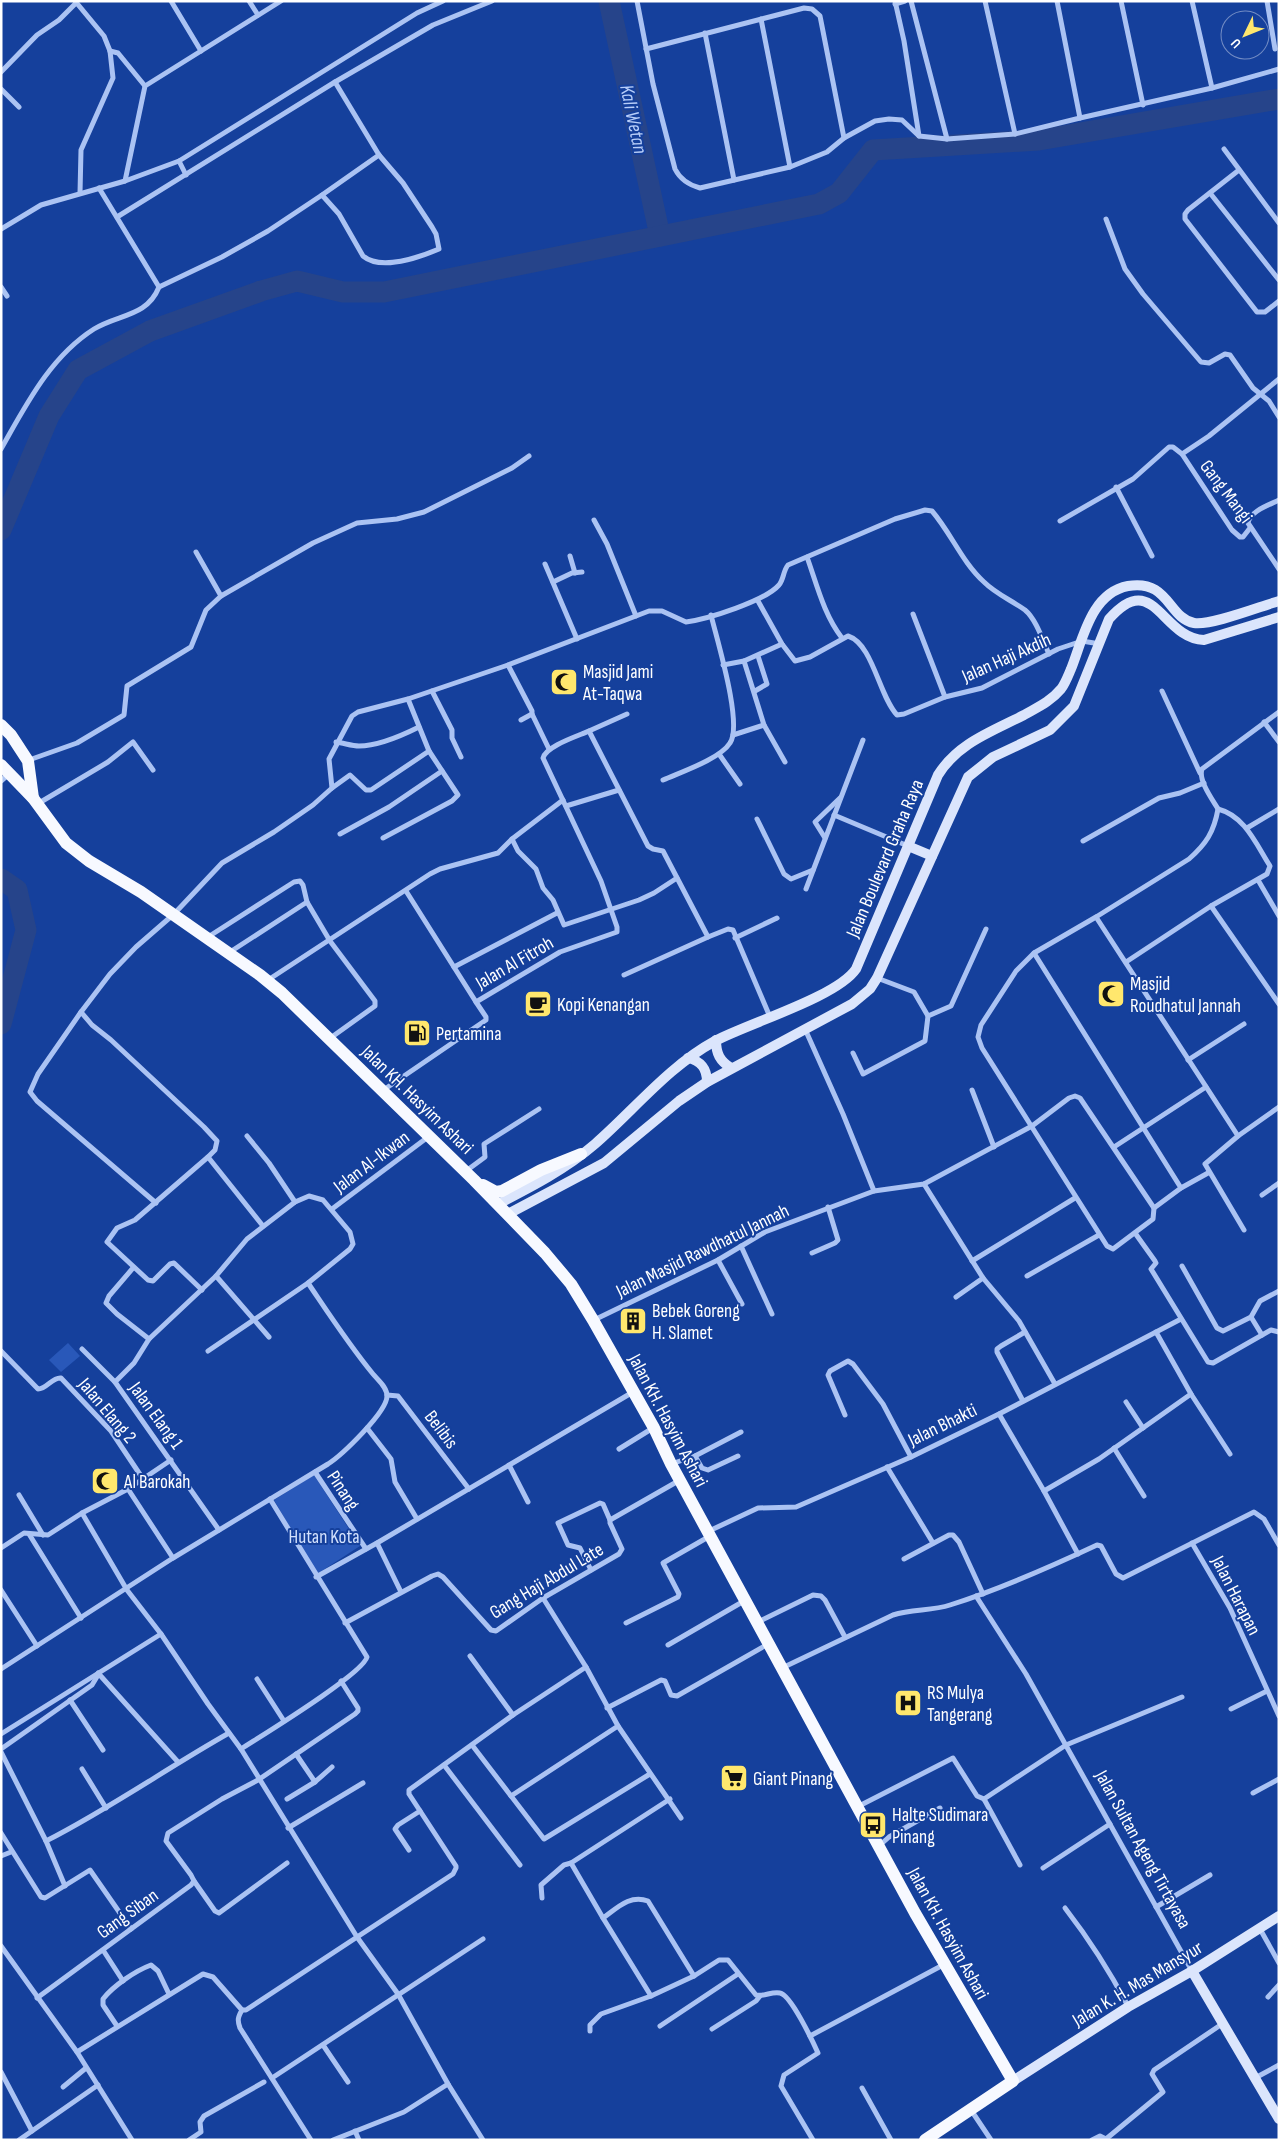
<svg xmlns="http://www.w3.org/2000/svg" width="1280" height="2141" font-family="'Sofia Sans Condensed',sans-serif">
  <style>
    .green { fill: #2958b9 }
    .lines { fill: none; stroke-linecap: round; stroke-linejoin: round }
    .river { stroke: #26448a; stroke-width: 21 }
    .street { stroke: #abc3f3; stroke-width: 5 }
    .secondary { stroke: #dbe5fc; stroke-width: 10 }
    .primary { stroke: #f7f9ff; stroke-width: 12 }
    .labels { text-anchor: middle; stroke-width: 4; stroke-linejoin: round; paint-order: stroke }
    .street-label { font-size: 19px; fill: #fff; stroke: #15409c }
    .poi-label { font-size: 19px; fill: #fff; stroke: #15409c; text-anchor: start }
    .park-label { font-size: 19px; fill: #d3e1fd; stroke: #15409c }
    .water-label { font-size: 20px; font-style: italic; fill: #b8cef9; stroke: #15409c }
  </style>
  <rect width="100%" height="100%" fill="#15409c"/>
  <g class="green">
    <path d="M68 1343 80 1356 61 1372 49 1360Z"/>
    <path d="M314 1475 360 1546 317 1574 274 1500Z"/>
  </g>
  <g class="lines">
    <g class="river">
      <path d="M609 1 660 236"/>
      <path d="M1 530 49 416 78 370 150 331 261 291 297 281 343 292H384L819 204 839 193 873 150 1039 140 1279 99"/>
      <path d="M1 879 17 890 26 930 1 1024"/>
    </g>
    <g class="street">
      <path d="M75 1 104 36 110 51 113 78 81 150 80 193"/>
      <path d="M171 1 201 51"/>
      <path d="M249 1 258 15"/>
      <path d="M637 1 653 84 675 169C680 179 689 185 700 188L790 167 827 152 844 138 875 121 889 119 902 120 919 136 947 139 1015 134 1080 118 1057 1"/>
      <path d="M895 1 904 41 919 136"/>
      <path d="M911 1 947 139"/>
      <path d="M985 1 1015 134"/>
      <path d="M1121 1 1143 105"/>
      <path d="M1192 1 1212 88"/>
      <path d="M1267 1 1275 49"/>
      <path d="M895 4 905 1"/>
      <path d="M761 19 790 167"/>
      <path d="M705 33 734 180"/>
      <path d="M646 49 804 8 812 9 820 16 844 138"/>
      <path d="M110 51 118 53 145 86"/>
      <path d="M1 72 37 35 59 20 76 3"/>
      <path d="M1 89 19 107"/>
      <path d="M1080 118 1212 88 1279 69"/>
      <path d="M1224 149 1279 223"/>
      <path d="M179 161 186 175"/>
      <path d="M1239 170 1188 210 1185 214V219L1257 312H1265L1279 301"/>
      <path d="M125 181 145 86 281 1"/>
      <path d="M1210 193 1279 280"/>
      <path d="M322 195 379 155"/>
      <path d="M117 217 335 82 433 25 492 1"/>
      <path d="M1106 219 1125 269 1143 294 1201 362 1209 363 1225 354 1230 355 1253 388 1269 401 1279 417"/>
      <path d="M1 229 41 205 125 181 179 161 417 13 443 1"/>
      <path d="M1 287 7 296"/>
      <path d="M159 287 222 257 268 231 322 195 339 214 363 256C381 271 420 257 439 249L436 234 432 227 403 183 379 155 335 82"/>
      <path d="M1 449C26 405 50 357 94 329 118 314 147 317 159 287L99 188"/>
      <path d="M1182 454 1232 530 1240 537H1243L1250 528"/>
      <path d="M1116 487 1152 556"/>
      <path d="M1279 500C1269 505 1250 511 1248 523L1279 569"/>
      <path d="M594 520 607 544 636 616"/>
      <path d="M1060 521 1133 479 1169 447H1173L1182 454 1209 436 1279 379"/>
      <path d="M196 552 221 596"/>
      <path d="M570 556 575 573"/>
      <path d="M807 557C817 585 824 615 842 638"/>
      <path d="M545 564 577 639"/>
      <path d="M553 582 572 573 582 572"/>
      <path d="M758 601 782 644 795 661 810 657 848 636C873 644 879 696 897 715L904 714 945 697 982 688 1058 649 1082 641 1100 644"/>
      <path d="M913 614 945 697"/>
      <path d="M744 661 764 725 785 762"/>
      <path d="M508 665 532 711V714L521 720"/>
      <path d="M723 665 744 661 782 644"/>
      <path d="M432 691 452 730V738L461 757"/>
      <path d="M755 691 767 684 758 656"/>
      <path d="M1162 691 1200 773"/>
      <path d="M532 714 549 749"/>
      <path d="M627 714 589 731 648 846 653 849 663 851 708 937 728 929 733 930 770 1017"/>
      <path d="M1264 722 1279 742"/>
      <path d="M733 735 764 725"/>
      <path d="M336 742C344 743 352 746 359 746 379 746 401 736 419 727"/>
      <path d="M719 754 740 784"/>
      <path d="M29 760 77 743 124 715 127 686 191 647 206 610 221 596 313 543 357 523 397 519 424 512 512 468 529 456"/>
      <path d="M663 780C681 772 720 759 730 743 743 724 717 640 711 615"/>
      <path d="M1 781 9 774"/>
      <path d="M332 788 350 775 366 790H371L429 751"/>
      <path d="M39 803 108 762 133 742 153 770"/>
      <path d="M566 806 619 790"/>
      <path d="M834 815 908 846"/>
      <path d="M757 819 784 874 791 879 813 870"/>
      <path d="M1247 828 1279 809"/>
      <path d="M340 834 389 807 442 771"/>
      <path d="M383 838 452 801 458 795 429 751 408 699"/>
      <path d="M825 838 815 822 840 798"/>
      <path d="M512 839 518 851 536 869 543 888 553 900 564 925 639 900 654 893 677 878"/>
      <path d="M1083 841 1159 798 1180 793 1204 783"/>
      <path d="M1258 880 1279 916"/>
      <path d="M806 889 863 740"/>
      <path d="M406 891 476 1002"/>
      <path d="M1211 906 1279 1004"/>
      <path d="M1096 917 1238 1136"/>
      <path d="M208 937 294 882 300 881 303 885 307 902 330 941 375 1001V1006L329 1039"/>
      <path d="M735 938 777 918"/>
      <path d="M230 952 307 902"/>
      <path d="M1034 953 1181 1188"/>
      <path d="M1126 962 1211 906 1267 874 1270 866C1256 844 1245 816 1218 809"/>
      <path d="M454 967 557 913"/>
      <path d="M624 975 708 937"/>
      <path d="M877 978 914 992 928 1016"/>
      <path d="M268 980 430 874 440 869 498 853 512 839 563 800"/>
      <path d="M81 1012 38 1074 30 1092 37 1101 156 1203"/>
      <path d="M805 1029 843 1114 874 1191"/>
      <path d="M853 1053 863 1074 925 1041 928 1016 951 1006 986 929"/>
      <path d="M1188 1060 1244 1024"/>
      <path d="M972 1090 994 1147"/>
      <path d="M382 1091 486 1020V1017L476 1002 560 952 617 932V927L601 881 543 758C546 746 578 736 589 731"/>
      <path d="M247 1136 269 1163 295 1202"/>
      <path d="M1114 1147 1206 1087"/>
      <path d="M208 1157 263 1226"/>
      <path d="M466 1171 485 1157 484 1144 539 1109"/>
      <path d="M924 1184 983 1278 1019 1321 1055 1384"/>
      <path d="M1262 1195 1279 1183"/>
      <path d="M1154 1208 1153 1219 1113 1249 1107 1246 982 1048 978 1037 981 1025 1016 971 1034 953 1096 917 1189 859C1206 844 1214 832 1218 809 1212 799 1198 780 1202 769L1279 712"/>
      <path d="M332 1209 428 1137"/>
      <path d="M1244 1230 1205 1164 1238 1136 1279 1107"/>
      <path d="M1135 1233 1155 1261 1156 1263 1151 1269 1208 1362 1213 1363 1271 1330 1279 1332"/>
      <path d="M741 1246 772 1314"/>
      <path d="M812 1253 835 1243 838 1240 828 1207"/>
      <path d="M718 1260 742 1304"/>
      <path d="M972 1261 1075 1198"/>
      <path d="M1182 1266 1217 1328 1223 1331 1251 1317 1262 1335"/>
      <path d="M133 1268 109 1296 106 1303 117 1314 149 1339"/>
      <path d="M216 1276 269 1337"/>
      <path d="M1027 1276 1099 1235"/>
      <path d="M202 1290 174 1263 170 1264 153 1281 148 1280 107 1242 117 1228 135 1220 208 1157 215 1150 217 1141 204 1127 111 1040 92 1025 81 1012 110 974 136 947 174 914 222 863 274 832 313 805 332 788 329 759 352 716 358 712 408 699 508 665 649 611H662L686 622C708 619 765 601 779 585 784 579 783 571 788 565L895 519 925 510 932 511C951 533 962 562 984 582 996 594 1011 600 1025 610 1036 619 1043 641 1049 654"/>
      <path d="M956 1297 983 1278"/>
      <path d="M1251 1317 1260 1301 1279 1291"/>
      <path d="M594 1320 718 1260 765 1232 874 1191 924 1184 1032 1126 1069 1098 1075 1096 1080 1098 1154 1208 1181 1188 1208 1173"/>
      <path d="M1156 1332 1191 1394 1230 1454"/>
      <path d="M82 1349 115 1382 219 1530"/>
      <path d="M1 1351 38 1389C47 1389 52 1377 61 1378L111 1431 143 1479"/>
      <path d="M115 1382 134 1363 149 1339 216 1276 247 1239 295 1202 309 1196 323 1200 350 1232 353 1244 350 1249 308 1283 208 1351"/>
      <path d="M387 1395 398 1396 469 1489"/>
      <path d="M1023 1401 997 1352V1349L1001 1346 1025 1332"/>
      <path d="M1126 1402 1143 1428"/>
      <path d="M999 1414 1044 1491 1078 1554"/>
      <path d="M845 1415 828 1375 830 1371 848 1361 853 1364 883 1404 911 1457"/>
      <path d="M367 1428 391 1459 395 1482 417 1519"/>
      <path d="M1114 1448 1144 1496"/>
      <path d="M619 1449 653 1428"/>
      <path d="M695 1456 741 1432"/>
      <path d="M671 1464 695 1456 702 1468 708 1470 738 1456"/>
      <path d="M509 1465 528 1502"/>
      <path d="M887 1467 933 1543"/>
      <path d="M315 1472 366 1549"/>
      <path d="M128 1489 173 1558"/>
      <path d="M1044 1491 1099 1459 1191 1394"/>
      <path d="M19 1495 43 1535"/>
      <path d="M709 1531 758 1508 796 1507 911 1457 999 1414 1181 1319"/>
      <path d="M29 1534 81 1618"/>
      <path d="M377 1543 401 1592"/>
      <path d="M1192 1543 1230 1608 1279 1716"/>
      <path d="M1 1548 24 1533 48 1535 82 1513 128 1489 171 1460"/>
      <path d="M904 1559 949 1535H953L959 1542 983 1594"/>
      <path d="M591 1570 580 1548 568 1545 558 1523 600 1503 603 1504 610 1520"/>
      <path d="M316 1577 377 1543 633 1392"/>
      <path d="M1 1590 37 1646"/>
      <path d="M976 1596 1026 1674 1192 1971"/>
      <path d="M543 1598 586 1667 618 1726 681 1818"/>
      <path d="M758 1622 813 1595 821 1596 825 1600 845 1637"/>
      <path d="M345 1623 432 1576 438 1574 443 1577 491 1630 496 1631 543 1598 619 1554 622 1549 610 1523V1520L680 1480"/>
      <path d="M626 1623 678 1597 679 1594 663 1563 710 1536"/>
      <path d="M161 1634 208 1704 241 1749 357 1937 398 1994 448 2084 483 2140"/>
      <path d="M668 1645 744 1601"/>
      <path d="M470 1656 513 1715"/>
      <path d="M782 1668 893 1615C912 1609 932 1611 950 1605 1001 1589 1050 1567 1097 1545L1101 1546 1116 1574 1123 1578 1254 1512 1264 1519 1279 1545"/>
      <path d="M1 1669 173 1558 328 1464C342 1455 387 1412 387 1396 387 1387 378 1380 373 1374 349 1345 329 1314 308 1283"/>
      <path d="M98 1673 178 1762"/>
      <path d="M257 1679 284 1721"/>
      <path d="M70 1700 103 1750"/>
      <path d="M607 1708 661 1680 665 1681 671 1695 677 1696 768 1644"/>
      <path d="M1231 1709 1267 1691"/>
      <path d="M1 1734 161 1634 127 1590 82 1513"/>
      <path d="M472 1745 544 1839 650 1774"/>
      <path d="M1 1749 92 1685 98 1675"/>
      <path d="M241 1749C261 1736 363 1674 367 1657L270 1499"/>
      <path d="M1 1752 46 1841 65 1886"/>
      <path d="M296 1754 315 1782 332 1767"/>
      <path d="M444 1765 520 1865"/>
      <path d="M82 1769 106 1808"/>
      <path d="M1253 1793 1279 1779"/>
      <path d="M511 1796 618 1726"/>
      <path d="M287 1799 315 1782"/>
      <path d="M984 1799 1066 1745 1182 1697"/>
      <path d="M859 1806 953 1758 977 1796 984 1799 1020 1865"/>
      <path d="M288 1828 363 1783"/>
      <path d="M1 1833 41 1897 45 1898 90 1870 131 1929"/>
      <path d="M46 1841C109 1809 167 1768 229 1733"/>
      <path d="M880 1845 889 1837 940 1808"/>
      <path d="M409 1850 395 1829 398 1825 420 1811"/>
      <path d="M1 1856 11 1852"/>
      <path d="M571 1863 603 1918C617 1908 630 1894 648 1901L694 1976 651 1996 601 2014 590 2025V2031"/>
      <path d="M1043 1868 1110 1824"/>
      <path d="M194 1881 215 1911 219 1913 287 1863"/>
      <path d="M542 1898 541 1885 564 1865 571 1863 670 1799"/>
      <path d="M1156 1907 1210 1875"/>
      <path d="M1065 1908C1089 1939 1110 1972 1128 2006"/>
      <path d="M603 1918 651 1996"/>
      <path d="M1260 1929 1279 1963"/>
      <path d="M1 1946 77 2052 132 2140"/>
      <path d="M103 1950 123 1981"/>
      <path d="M694 1976 719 1960H728L756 1995C764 1997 772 1991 780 1993 791 1995 813 2042 818 2053L784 2075 781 2086 813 2140"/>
      <path d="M1268 1997 1279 1985"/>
      <path d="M37 1998 191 1885 194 1881 191 1875 166 1841 168 1833 222 1799 258 1780 355 1714 358 1711V1708L341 1681"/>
      <path d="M117 2026 103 2005V1999C113 1986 135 1971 151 1965L158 1971 169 1994"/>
      <path d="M660 2026 738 1974"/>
      <path d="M712 2029 756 2001 760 1996"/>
      <path d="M810 2036 943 1965"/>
      <path d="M323 2045 348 2082"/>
      <path d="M77 2052 203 1974 213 1977 242 2010"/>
      <path d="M1 2072 32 2131"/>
      <path d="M272 2078 483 1939"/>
      <path d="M1255 2078 1279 2065"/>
      <path d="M63 2087 86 2068"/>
      <path d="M862 2088 891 2140"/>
      <path d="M971 2110 991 2140"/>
      <path d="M355 2131 359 2140"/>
      <path d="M19 2140 98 2085"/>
      <path d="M189 2140 201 2132 200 2122 204 2116 264 2082"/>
      <path d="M311 2140 240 2028C237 2020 238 2017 242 2010H246L453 1874 456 1868V1866L409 1794V1790L513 1715 586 1667"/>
      <path d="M333 2140 404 2112 448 2084"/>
      <path d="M1092 2140 1100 2136 1106 2139 1163 2092 1152 2074 1154 2070 1222 2024"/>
    </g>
    <g class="secondary">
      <path d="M908 846 932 856"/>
      <path d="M716 1040C716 1054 720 1061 731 1068"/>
      <path d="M688 1058C701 1061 707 1068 707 1082"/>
      <path d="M498 1204C531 1187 566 1169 595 1144 634 1110 669 1066 715 1041 749 1023 837 997 856 969L938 775C958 743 991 732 1024 715 1038 707 1050 702 1061 689 1065 684 1068 676 1071 669 1083 639 1091 593 1128 586 1169 579 1168 618 1194 623 1211 626 1261 606 1279 601"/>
      <path d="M508 1214 604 1163 679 1101 707 1082 852 1004 870 989 877 978 968 777 993 757 1050 730 1074 706 1109 619C1154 568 1161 638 1204 640L1279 617"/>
      <path d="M1192 1971 1279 2119"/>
      <path d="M1013 2081 1128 2007 1192 1971 1279 1916"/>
    </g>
    <g class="primary">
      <path d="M1 725 11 735 28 761 33 798"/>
      <path d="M1 765 33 798 66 843 89 861 141 892 260 975 282 993 474 1180 545 1253 571 1284 593 1320 654 1428 671 1464 915 1913 1013 2081 925 2140"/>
      <path d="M483 1185 496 1192 502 1191 541 1170 581 1154"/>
    </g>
  </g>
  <defs>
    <g id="mosque-square" transform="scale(1.4375)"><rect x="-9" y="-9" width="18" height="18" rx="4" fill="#ffe76d" stroke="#15409c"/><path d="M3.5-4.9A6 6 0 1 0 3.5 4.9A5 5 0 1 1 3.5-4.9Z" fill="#111"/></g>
    <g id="cafe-square" transform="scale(1.4375)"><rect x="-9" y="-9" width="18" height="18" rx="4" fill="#ffe76d" stroke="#15409c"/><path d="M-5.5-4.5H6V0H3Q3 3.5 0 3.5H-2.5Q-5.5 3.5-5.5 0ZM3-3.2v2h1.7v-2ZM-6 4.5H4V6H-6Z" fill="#111"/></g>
    <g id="fuel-square" transform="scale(1.4375)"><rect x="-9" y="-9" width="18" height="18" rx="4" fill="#ffe76d" stroke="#15409c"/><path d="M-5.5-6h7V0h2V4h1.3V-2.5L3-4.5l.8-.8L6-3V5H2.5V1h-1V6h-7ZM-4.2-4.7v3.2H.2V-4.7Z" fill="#111"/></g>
    <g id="building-square" transform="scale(1.4375)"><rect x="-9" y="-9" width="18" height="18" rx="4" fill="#ffe76d" stroke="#15409c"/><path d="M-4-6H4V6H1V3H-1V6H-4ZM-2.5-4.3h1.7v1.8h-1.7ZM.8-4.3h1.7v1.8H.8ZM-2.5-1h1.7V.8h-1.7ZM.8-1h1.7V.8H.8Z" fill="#111"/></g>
    <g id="hospital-square" transform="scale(1.4375)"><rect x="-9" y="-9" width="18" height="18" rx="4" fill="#ffe76d" stroke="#15409c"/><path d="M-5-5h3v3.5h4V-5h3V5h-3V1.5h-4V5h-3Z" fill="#111"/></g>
    <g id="supermarket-square" transform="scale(1.4375)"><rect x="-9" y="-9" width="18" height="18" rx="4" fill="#ffe76d" stroke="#15409c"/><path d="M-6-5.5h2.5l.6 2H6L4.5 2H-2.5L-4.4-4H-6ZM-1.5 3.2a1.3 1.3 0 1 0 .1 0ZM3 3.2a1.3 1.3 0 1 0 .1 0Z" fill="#111"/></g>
    <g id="bus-square" transform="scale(1.4375)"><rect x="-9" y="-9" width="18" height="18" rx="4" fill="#ffe76d" stroke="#15409c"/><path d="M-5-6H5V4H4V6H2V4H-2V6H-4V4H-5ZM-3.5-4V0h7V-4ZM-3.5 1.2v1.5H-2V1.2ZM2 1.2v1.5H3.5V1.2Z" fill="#111"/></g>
  </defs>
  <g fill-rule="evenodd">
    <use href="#mosque-square" x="564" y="682"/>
    <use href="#mosque-square" x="1111" y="994"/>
    <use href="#cafe-square" x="538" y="1004"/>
    <use href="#fuel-square" x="417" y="1033"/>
    <use href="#building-square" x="633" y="1321"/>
    <use href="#mosque-square" x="105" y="1481"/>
    <use href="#hospital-square" x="908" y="1703"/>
    <use href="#supermarket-square" x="734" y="1778"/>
    <use href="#bus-square" x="873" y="1825"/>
  </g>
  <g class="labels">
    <g class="street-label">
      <text transform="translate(1227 491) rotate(53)" y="7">Gang Mangi</text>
      <text transform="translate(1006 657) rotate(-24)" y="7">Jalan Haji Akdih</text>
      <text transform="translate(884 858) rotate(-67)" y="7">Jalan Boulevard Graha Raya</text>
      <text transform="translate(514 962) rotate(-30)" y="7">Jalan Al Fitroh</text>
      <text transform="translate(418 1099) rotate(44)" y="7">Jalan KH. Hasyim Ashari</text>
      <text transform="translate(371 1161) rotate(-37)" y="7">Jalan Al-Ikwan</text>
      <text transform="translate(702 1250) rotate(-26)" y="7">Jalan Masjid Rawdhatul Jannah</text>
      <text transform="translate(108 1410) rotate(50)" y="7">Jalan Elang 2</text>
      <text transform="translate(157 1415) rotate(54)" y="7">Jalan Elang 1</text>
      <text transform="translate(669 1420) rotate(62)" y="7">Jalan KH. Hasyim Ashari</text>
      <text transform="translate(942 1424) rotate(-26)" y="7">Jalan Bhakti</text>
      <text transform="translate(442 1429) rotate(53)" y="7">Belibis</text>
      <text transform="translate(344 1490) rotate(57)" y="7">Pinang</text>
      <text transform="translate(546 1580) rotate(-31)" y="7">Gang Haji Abdul Late</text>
      <text transform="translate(1237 1595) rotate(63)" y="7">Jalan Harapan</text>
      <text transform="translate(1144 1849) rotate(61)" y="7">Jalan Sultan Ageng Tirtayasa</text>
      <text transform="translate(127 1913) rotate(-36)" y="7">Gang Siban</text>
      <text transform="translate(949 1933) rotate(61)" y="7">Jalan KH. Hasyim Ashari</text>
      <text transform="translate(1137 1983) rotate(-31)" y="7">Jalan K. H. Mas Mansyur</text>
    </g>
    <g class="poi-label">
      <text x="583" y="678">Masjid Jami<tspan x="583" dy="22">At-Taqwa</tspan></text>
      <text x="1130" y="990">Masjid<tspan x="1130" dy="22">Roudhatul Jannah</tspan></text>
      <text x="557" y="1011">Kopi Kenangan</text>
      <text x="436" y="1040">Pertamina</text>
      <text x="652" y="1317">Bebek Goreng<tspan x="652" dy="22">H. Slamet</tspan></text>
      <text x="124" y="1488">Al Barokah</text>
      <text x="927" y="1699">RS Mulya<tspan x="927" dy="22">Tangerang</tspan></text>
      <text x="753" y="1785">Giant Pinang</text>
      <text x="892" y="1821">Halte Sudimara<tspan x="892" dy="22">Pinang</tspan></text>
    </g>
    <g class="park-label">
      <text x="324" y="1543">Hutan Kota</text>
    </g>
    <g class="water-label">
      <text transform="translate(634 119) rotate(78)" y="7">Kali Wetan</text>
    </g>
  </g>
  <rect width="1280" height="2141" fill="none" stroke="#ffffff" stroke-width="5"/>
  <g transform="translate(1245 35) rotate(227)"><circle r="24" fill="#15409c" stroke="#738cc4"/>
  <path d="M0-4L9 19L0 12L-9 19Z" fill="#ffe76d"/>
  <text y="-8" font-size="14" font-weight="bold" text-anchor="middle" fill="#ffffff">U</text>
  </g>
</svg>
